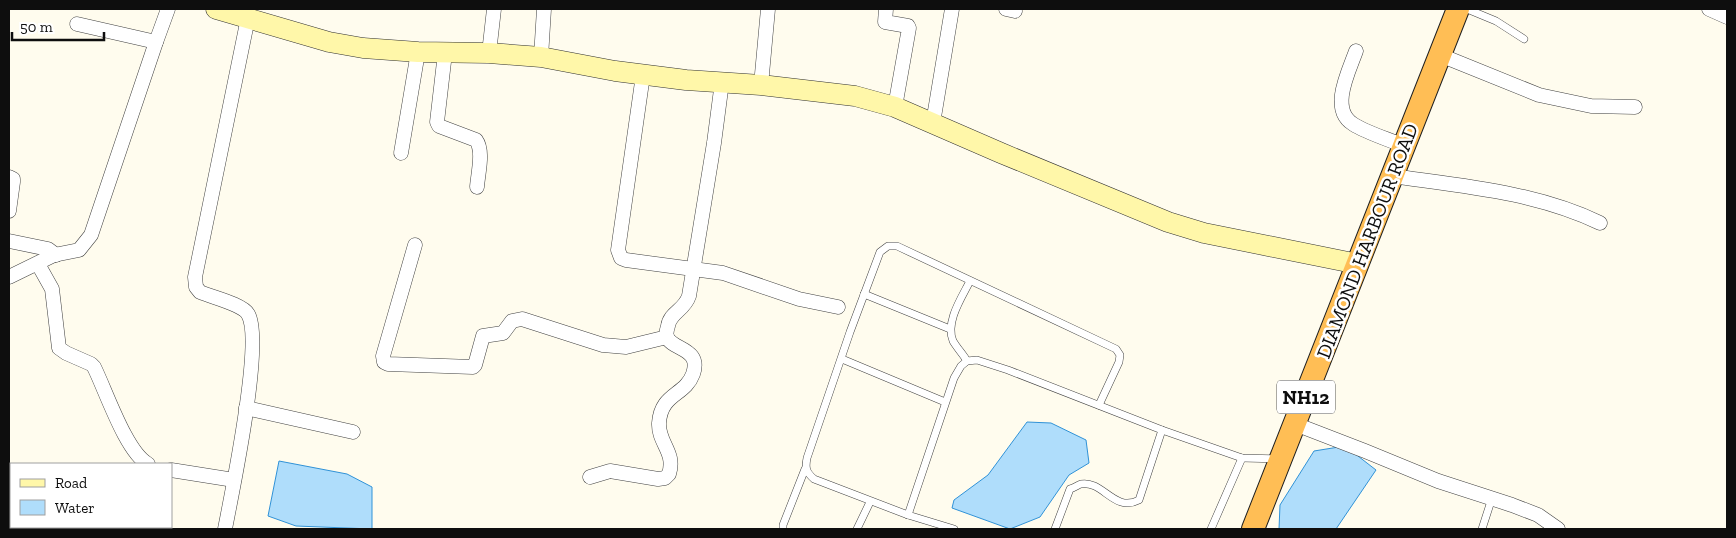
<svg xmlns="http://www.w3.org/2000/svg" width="1736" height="538" font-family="'Zilla Slab',serif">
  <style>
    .water { fill: #afddfb; stroke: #3092d7 }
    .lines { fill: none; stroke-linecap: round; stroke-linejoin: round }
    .service-casing { stroke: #414141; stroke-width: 8 }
    .minor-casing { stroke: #414141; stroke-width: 15 }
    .secondary-casing { stroke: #303030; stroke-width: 21 }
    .trunk-casing { stroke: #1f1f1f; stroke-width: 24 }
    .service { stroke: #fff; stroke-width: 7 }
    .minor { stroke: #fff; stroke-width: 14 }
    .secondary { stroke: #fff7a9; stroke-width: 20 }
    .trunk { stroke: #ffbe55; stroke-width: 22 }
    .labels { text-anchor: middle; stroke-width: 5; stroke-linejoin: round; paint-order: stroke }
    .shield { fill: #fff; stroke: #565656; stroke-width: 1 }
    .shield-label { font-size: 19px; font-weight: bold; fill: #0e0e0e }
    .street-label { font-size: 20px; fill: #0e0e0e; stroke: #fff }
  </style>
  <rect width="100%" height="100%" fill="#fffcee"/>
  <g class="water">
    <path d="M1027 422 1051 423 1086 440 1089 463 1069 475 1040 517 1010 529 952 508 954 500 988 475Z"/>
    <path d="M1345 446 1376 470 1336 529H1279L1280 505 1314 451Z"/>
    <path d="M279 461 347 474 372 487V529L296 526 268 516Z"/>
  </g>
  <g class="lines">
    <g class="service-casing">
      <g id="service">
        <path d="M1467 9 1496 21 1524 39"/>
        <path d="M864 294 950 329"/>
        <path d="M842 359 945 402"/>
        <path d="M967 361C963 354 957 348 953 341 945 322 962 297 970 281"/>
        <path d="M908 515 954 378 961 366 967 361 977 360 1008 370 1162 430 1242 458 1277 459"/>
        <path d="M783 529V525L805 469"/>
        <path d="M857 529 870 502"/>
        <path d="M954 529 908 515 814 479C806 472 805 468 807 458L850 332 880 252 888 246H897L1116 349 1120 355 1119 362 1099 405"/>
        <path d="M1055 529 1070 489C1074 488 1078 485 1081 484 1103 480 1114 513 1139 500L1162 430"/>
        <path d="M1211 529 1242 458"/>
        <path d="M1482 529 1492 498"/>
      </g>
    </g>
    <g class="minor-casing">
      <g id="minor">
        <path d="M886 9 885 22 908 26 909 28 895 107"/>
        <path d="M1006 9 1015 11"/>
        <path d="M1709 9 1727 17"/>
        <path d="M77 24 156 42"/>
        <path d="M1356 51C1349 71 1329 109 1353 124 1367 133 1388 139 1404 146"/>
        <path d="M445 53 437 122 439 126 476 140C484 151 478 173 477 187"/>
        <path d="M489 53 494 9"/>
        <path d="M1440 55 1539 95 1591 106 1635 107"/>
        <path d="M541 57 544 9"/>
        <path d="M643 75 618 250 621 258 626 260 723 273 799 299 838 307"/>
        <path d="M761 85 768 9"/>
        <path d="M933 123 952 9"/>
        <path d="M401 153 418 52"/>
        <path d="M1392 176C1462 186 1536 192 1600 223"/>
        <path d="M9 177 13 179V182L9 211"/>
        <path d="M9 241 48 249 56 255"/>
        <path d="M415 245 383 356 384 362 388 364 473 367 475 365 483 336 503 333 512 321 522 319 603 345 626 347 667 337"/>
        <path d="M38 264 52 289 59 348 66 353 91 364 94 367C106 391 126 452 148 464"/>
        <path d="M9 277 54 255 79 250 91 235 156 42 168 9"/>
        <path d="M246 408 353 432"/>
        <path d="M1295 424 1365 451 1438 481 1512 505 1538 515 1558 529"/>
        <path d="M171 470 234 480"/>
        <path d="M590 477 610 471 658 479 665 478 669 474C676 452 658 443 659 423 661 393 685 396 693 374 702 348 672 350 667 337 666 334 667 329 668 326 670 312 684 311 689 296L714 143 722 82"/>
        <path d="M96 527 110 529"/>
        <path d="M225 529C232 492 264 341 248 314 242 304 211 297 200 292L196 287 195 277 248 18"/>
      </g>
    </g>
    <g class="secondary-casing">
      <path id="secondary" d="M216 9 329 42 363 48 418 52 489 53 541 57 615 71 686 80 761 85 855 96 895 107 1001 153 1168 222 1204 233 1358 264"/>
    </g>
    <g class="trunk-casing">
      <path id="trunk" d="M1253 529 1458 9"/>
    </g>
    <use href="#service" class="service"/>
    <use href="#minor" class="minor"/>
    <use href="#secondary" class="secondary"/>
    <use href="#trunk" class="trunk"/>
  </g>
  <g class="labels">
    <rect class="shield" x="1277" y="380.5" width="58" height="33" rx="4"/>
    <g class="shield-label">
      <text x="1306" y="404">NH12</text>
    </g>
    <g class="street-label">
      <text transform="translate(1367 241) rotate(-69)" y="7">DIAMOND HARBOUR ROAD</text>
    </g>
  </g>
  <rect width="1736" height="538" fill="none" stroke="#0e0e0e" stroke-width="20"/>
  <rect x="10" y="463" width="162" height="65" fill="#ffffff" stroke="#9f9f9f"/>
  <rect x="20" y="479" width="25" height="8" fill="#fff7a9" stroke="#9f9f9f"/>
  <text x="55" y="488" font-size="15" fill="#0e0e0e">Road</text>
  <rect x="20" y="500" width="25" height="15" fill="#afddfb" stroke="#9f9f9f"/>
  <text x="55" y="513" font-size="15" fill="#0e0e0e">Water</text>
  <path d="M12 32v8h92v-8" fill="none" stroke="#0e0e0e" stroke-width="2.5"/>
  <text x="20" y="32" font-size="15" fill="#0e0e0e" stroke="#ffffff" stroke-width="4" paint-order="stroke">50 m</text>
</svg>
